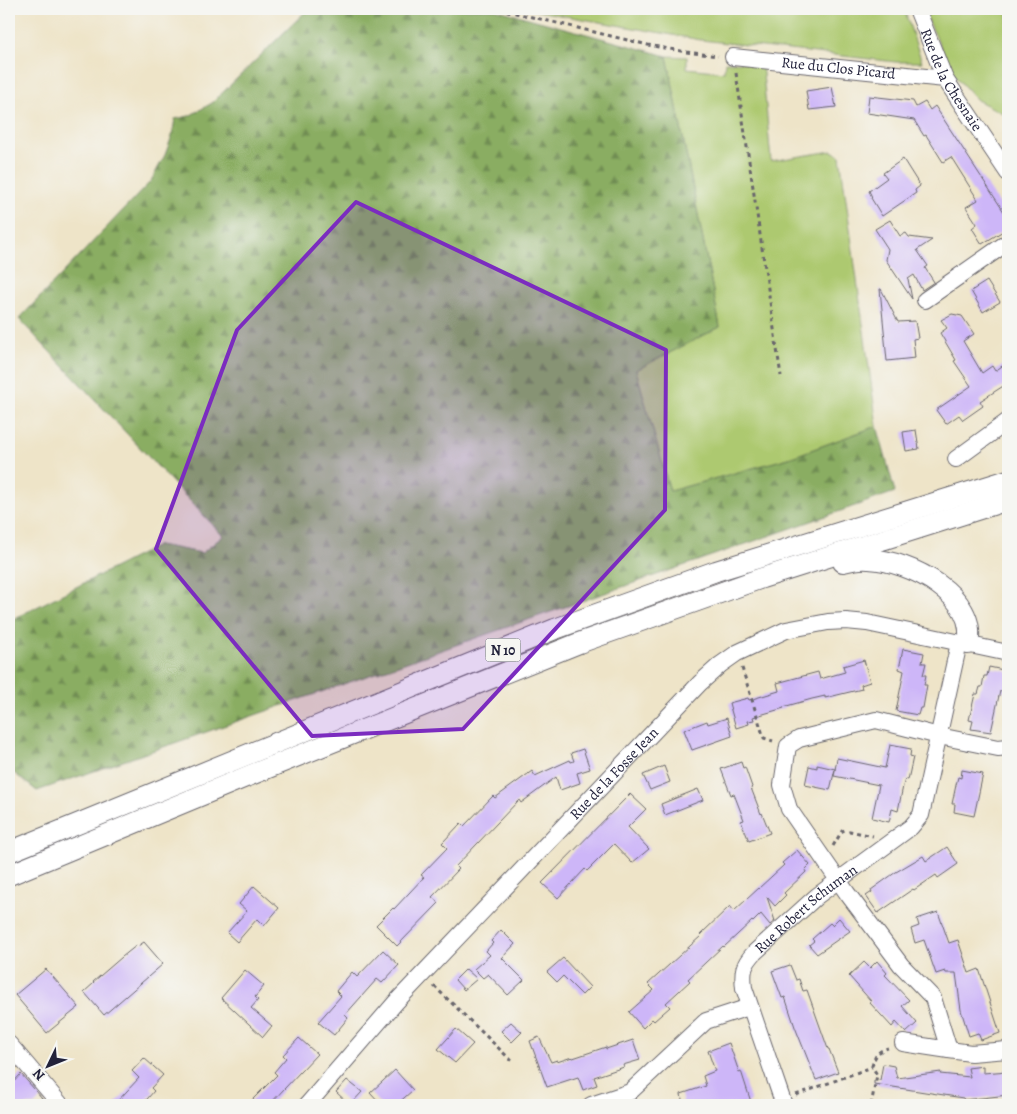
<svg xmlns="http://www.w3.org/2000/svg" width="1017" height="1114" font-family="Alegreya,serif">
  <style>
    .green { fill: #adc970; stroke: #687656 }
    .forest { fill: url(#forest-firs); stroke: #56684e }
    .building { fill: #cdb6f8 }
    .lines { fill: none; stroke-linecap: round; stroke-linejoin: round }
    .minor-casing { stroke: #69666c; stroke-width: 18 }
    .major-casing { stroke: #69666c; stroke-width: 22 }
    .path { stroke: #69666c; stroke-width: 3; stroke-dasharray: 4 4; stroke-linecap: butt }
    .minor { stroke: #fff; stroke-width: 16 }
    .major { stroke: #fff; stroke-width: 20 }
    .marked { fill: #7b2cbf; fill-opacity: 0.2; stroke: #7b2cbf; stroke-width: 4; stroke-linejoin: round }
    .labels { text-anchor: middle; stroke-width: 5; stroke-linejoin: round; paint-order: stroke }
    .shield { fill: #f6f6f2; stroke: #626272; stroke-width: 1 }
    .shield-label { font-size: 14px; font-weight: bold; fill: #22223b }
    .street-label { font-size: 15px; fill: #22223b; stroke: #f6f6f2 }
  </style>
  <defs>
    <pattern id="forest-firs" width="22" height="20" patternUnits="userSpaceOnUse" patternTransform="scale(1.25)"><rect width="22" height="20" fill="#8aad62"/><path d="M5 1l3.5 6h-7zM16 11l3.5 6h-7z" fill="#708c52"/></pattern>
  </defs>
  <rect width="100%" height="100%" fill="#f6f6f2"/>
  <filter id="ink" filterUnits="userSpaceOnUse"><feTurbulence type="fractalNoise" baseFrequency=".02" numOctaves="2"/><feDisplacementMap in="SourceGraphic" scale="10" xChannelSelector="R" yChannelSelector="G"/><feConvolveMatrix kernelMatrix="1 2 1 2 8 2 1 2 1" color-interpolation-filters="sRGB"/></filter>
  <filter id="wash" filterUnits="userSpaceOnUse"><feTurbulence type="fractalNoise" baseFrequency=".0096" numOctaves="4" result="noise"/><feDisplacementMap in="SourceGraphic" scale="20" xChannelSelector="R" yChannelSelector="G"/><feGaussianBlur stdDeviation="1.12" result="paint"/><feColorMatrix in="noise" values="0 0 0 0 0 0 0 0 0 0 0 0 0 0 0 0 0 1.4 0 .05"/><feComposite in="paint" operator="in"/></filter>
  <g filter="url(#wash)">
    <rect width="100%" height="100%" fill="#eee4c8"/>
    <g class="green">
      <path d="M526 9H904L922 62H896L701 40Z"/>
      <path d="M923 9H1008V116L977 100 954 75Z"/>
      <path d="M667 56 687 57V68L724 72 725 62 762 63 771 161 832 151 840 156 877 426 789 458 670 491 636 370 720 327Z"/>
    </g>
    <path class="forest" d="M308 9H495L667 56 720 327 636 370 670 491 789 458 877 426 895 492 37 791 9 769V621L159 545 202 553 223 536 19 319 151 181 165 155 172 136 175 119 189 116 212 103Z"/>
    <g id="blocks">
      <g class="building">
        <path d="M832 87 836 107 809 110 806 91Z"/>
        <path d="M869 96 913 101 916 107 925 102 930 110 935 106 1008 218V228L982 244 972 228 977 224 966 207 978 200 951 157 943 162 926 135 924 136 914 120 867 113Z"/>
        <path d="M903 159 920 186 915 190 916 193 882 216 871 198 872 197 869 191 887 178 883 173Z"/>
        <path d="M890 220 900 236 906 233 909 237 932 240 917 250 928 266 925 268 934 282 922 290 914 275 908 279 912 299 886 260 888 249 875 229Z"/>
        <path d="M987 281 1000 302 983 312 971 291Z"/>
        <path d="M880 289H881L898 322 915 321 918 338 913 339 915 358 887 361Z"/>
        <path d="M952 314 962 316 974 334 963 341 982 373 992 366 995 371 1008 362V383L980 401 983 406 963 420 959 415 946 424 936 410 971 386 954 361 956 360 940 333 947 328 941 320Z"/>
        <path d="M916 430 919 449 906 451 903 432Z"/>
        <path d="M903 649 924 653 922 663H926L923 675H926L924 685H927L923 708H920L918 715 896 711 904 671 899 669Z"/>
        <path d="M864 660 870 682 861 685 862 689 825 698V696L812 699 783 707 784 708 753 717 754 720 748 721 749 724 736 728 729 703 748 698 749 700 779 691 777 683 818 672 820 679 845 672 843 666Z"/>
        <path d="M989 667 1008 671V679L1006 692 1000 691 991 732 971 729 973 721 969 720 975 694H978L980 687H982L984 676H987Z"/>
        <path d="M727 718 732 736 692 750 684 730 707 721 708 724Z"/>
        <path d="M890 745 911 749 910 756 913 757 908 780 905 779 903 786 898 811 892 809 889 822 872 818 879 785 834 776 837 758 885 768Z"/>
        <path d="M583 749 590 769 577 773 580 783 560 790 556 777 521 803 519 800 456 866 459 869 432 897 439 903 397 946 376 925 393 908 394 909 424 877 421 875 447 848 442 843 461 823 464 826 493 796 495 798 532 771 535 776 570 760 571 762 574 761 571 753Z"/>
        <path d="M741 762 743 768 745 767 752 787 751 788 761 814 762 813 770 833 749 841 741 821 744 820 734 794 731 795 721 769Z"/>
        <path d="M817 765 835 769 830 790 805 785 809 766 817 768Z"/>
        <path d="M664 766 670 782 650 790 643 775Z"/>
        <path d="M962 770 983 774 974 816 954 812 955 804H952L956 785 958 777 961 778Z"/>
        <path d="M698 789 703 800 665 815 661 804Z"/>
        <path d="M630 794 646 809 628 827 649 849 632 863 614 844 587 871 585 869 558 898 542 883Z"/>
        <path d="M947 847 958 864 938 878 936 875 914 890 913 889 878 913 866 896 872 892 871 890 896 872 923 856 926 861Z"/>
        <path d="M797 850 810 865 805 870 806 872 784 893 786 895 775 906 767 897 775 921 770 925 761 914 753 922 752 921 724 947 723 946 688 979 690 981 666 1003 670 1007 654 1021 652 1019 643 1028 629 1012 654 990 648 984 701 936 700 935 730 906 734 911 784 865 782 863Z"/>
        <path d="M254 886 279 908 264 926 257 919 237 942 227 933 247 911 239 904Z"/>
        <path d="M938 912 949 943 958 940 969 973 979 969 1000 1033 981 1040 978 1033 969 1036 961 1010 956 973H946L945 971 936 974 924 940 915 943 911 929 919 926 917 919Z"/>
        <path d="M839 918 850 931 817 954 809 945 814 941 812 939 830 923 832 925Z"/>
        <path d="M501 930 515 944 502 958 524 980 508 995 488 974 483 978 474 969 490 955 486 951 493 943 491 941Z"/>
        <path d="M144 942 163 964 104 1015 84 992 94 983 93 982 122 957 137 945 138 946Z"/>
        <path d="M383 950 399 965 382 983 377 979 345 1015 348 1018 334 1035 318 1022 341 996 336 991 352 972 357 977Z"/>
        <path d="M563 958 590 987 582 995 563 976 557 982 547 972Z"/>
        <path d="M877 961 887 973 885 975 909 1000 902 1006 917 1023 906 1033 896 1022 892 1027 870 1003 871 1001 849 976 864 962 870 968Z"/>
        <path d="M790 965 796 980 799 979 803 991 807 990 828 1049H829L838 1072 816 1080 795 1027 785 997 782 998 772 971Z"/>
        <path d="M46 969 79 1007 47 1033 15 995Z"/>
        <path d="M466 969 477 979 464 990 455 980Z"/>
        <path d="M245 970 264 986 255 997 258 1000 251 1008 272 1026 263 1037 221 998Z"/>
        <path d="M511 1022 522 1032 512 1042 501 1031Z"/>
        <path d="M456 1029 473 1044 455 1063 438 1049Z"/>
        <path d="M539 1037 551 1062 557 1060V1062L572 1057 573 1058 606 1047V1049L633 1040 640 1060 623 1065 624 1067 594 1077 597 1085 583 1090 578 1077 547 1087 530 1041Z"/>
        <path d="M299 1038 317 1054 269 1105H247L277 1075 274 1072 286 1058 283 1055Z"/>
        <path d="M729 1043 739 1072 741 1071 751 1102 742 1105H683L681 1094 706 1086 703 1076 715 1071 708 1051Z"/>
        <path d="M144 1058 163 1075 151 1088 154 1091 142 1105H114L139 1078 132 1071Z"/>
        <path d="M883 1064 894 1066 897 1078 941 1072 940 1074 970 1077 968 1068 983 1066V1073L1008 1071V1095L964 1100 963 1098 874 1084V1081L880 1080Z"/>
        <path d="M395 1070 413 1090 396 1105H381L370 1093Z"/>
        <path d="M21 1074 42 1098 34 1105H9V1087Z"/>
        <path d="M347 1080 362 1092 350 1105 336 1092Z"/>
      </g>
    </g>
  </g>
  <g filter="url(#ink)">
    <use href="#blocks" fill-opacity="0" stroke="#69666c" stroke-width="1"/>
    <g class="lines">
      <g class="minor-casing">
        <g id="minor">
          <path id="s1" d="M917 9 945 79 1008 173"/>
          <path id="s2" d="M733 57 945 79"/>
          <path d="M925 300 1008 242"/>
          <path d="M956 459 1008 421"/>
          <path d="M903 1043 949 1050 933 998 901 965 847 893 789 809 782 785 788 746 799 739 876 720 939 736 998 748 1008 747"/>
          <path d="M9 1044 61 1105"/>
          <path d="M949 1050 971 1053 1007 1050"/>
          <path id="s3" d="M307 1105 396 1002 700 683 720 665 737 653 786 630 828 622 846 621 867 623 1008 653"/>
          <path d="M591 1105 630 1092 706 1021 749 1007"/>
          <path id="s4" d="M784 1105 744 988C742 971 743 965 755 952L817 896 911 827 921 815 959 643"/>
        </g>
      </g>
      <g class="major-casing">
        <g id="major">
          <path d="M843 562C851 560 861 558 869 559 910 561 979 596 968 644"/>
          <path d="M9 852 555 629 716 571 1008 480"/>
          <path d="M9 875 248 776 579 643 762 578 1008 500"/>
        </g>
      </g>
      <g class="path">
        <path d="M499 9 648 45 686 52 718 56"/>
        <path d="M736 73 781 376"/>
        <path d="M742 668 764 738 773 741"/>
        <path d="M833 846 842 831 845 830 873 836"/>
        <path d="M434 986 514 1063"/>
        <path d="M796 1095 872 1067"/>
        <path d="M871 1105 877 1075 872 1066C875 1056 877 1051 888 1048"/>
      </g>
      <use href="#minor" class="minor"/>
      <use href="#major" class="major"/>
    </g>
  </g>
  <path class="marked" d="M356 202 666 350 665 510 463 729 312 736 156 549 237 330Z"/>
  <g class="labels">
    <rect class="shield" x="485.5" y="638.5" width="35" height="23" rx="4"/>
    <g class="shield-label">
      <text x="503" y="655">N 10</text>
    </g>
    <g class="street-label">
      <text dy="5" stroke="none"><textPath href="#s2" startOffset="106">Rue du Clos Picard</textPath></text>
      <text dy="5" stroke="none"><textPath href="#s1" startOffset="79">Rue de la Chesnaie</textPath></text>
      <text dy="5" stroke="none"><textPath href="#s3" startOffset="452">Rue de la Fosse Jean</textPath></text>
      <text dy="5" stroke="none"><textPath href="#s4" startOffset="230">Rue Robert Schuman</textPath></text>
    </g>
  </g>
  <rect width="1017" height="1114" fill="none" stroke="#f6f6f2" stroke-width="30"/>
  <g transform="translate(48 1066) rotate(227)" stroke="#f6f6f2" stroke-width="4" paint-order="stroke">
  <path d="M0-4L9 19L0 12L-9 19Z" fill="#22223b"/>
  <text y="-8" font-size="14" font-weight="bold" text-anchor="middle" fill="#22223b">N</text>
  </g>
</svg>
